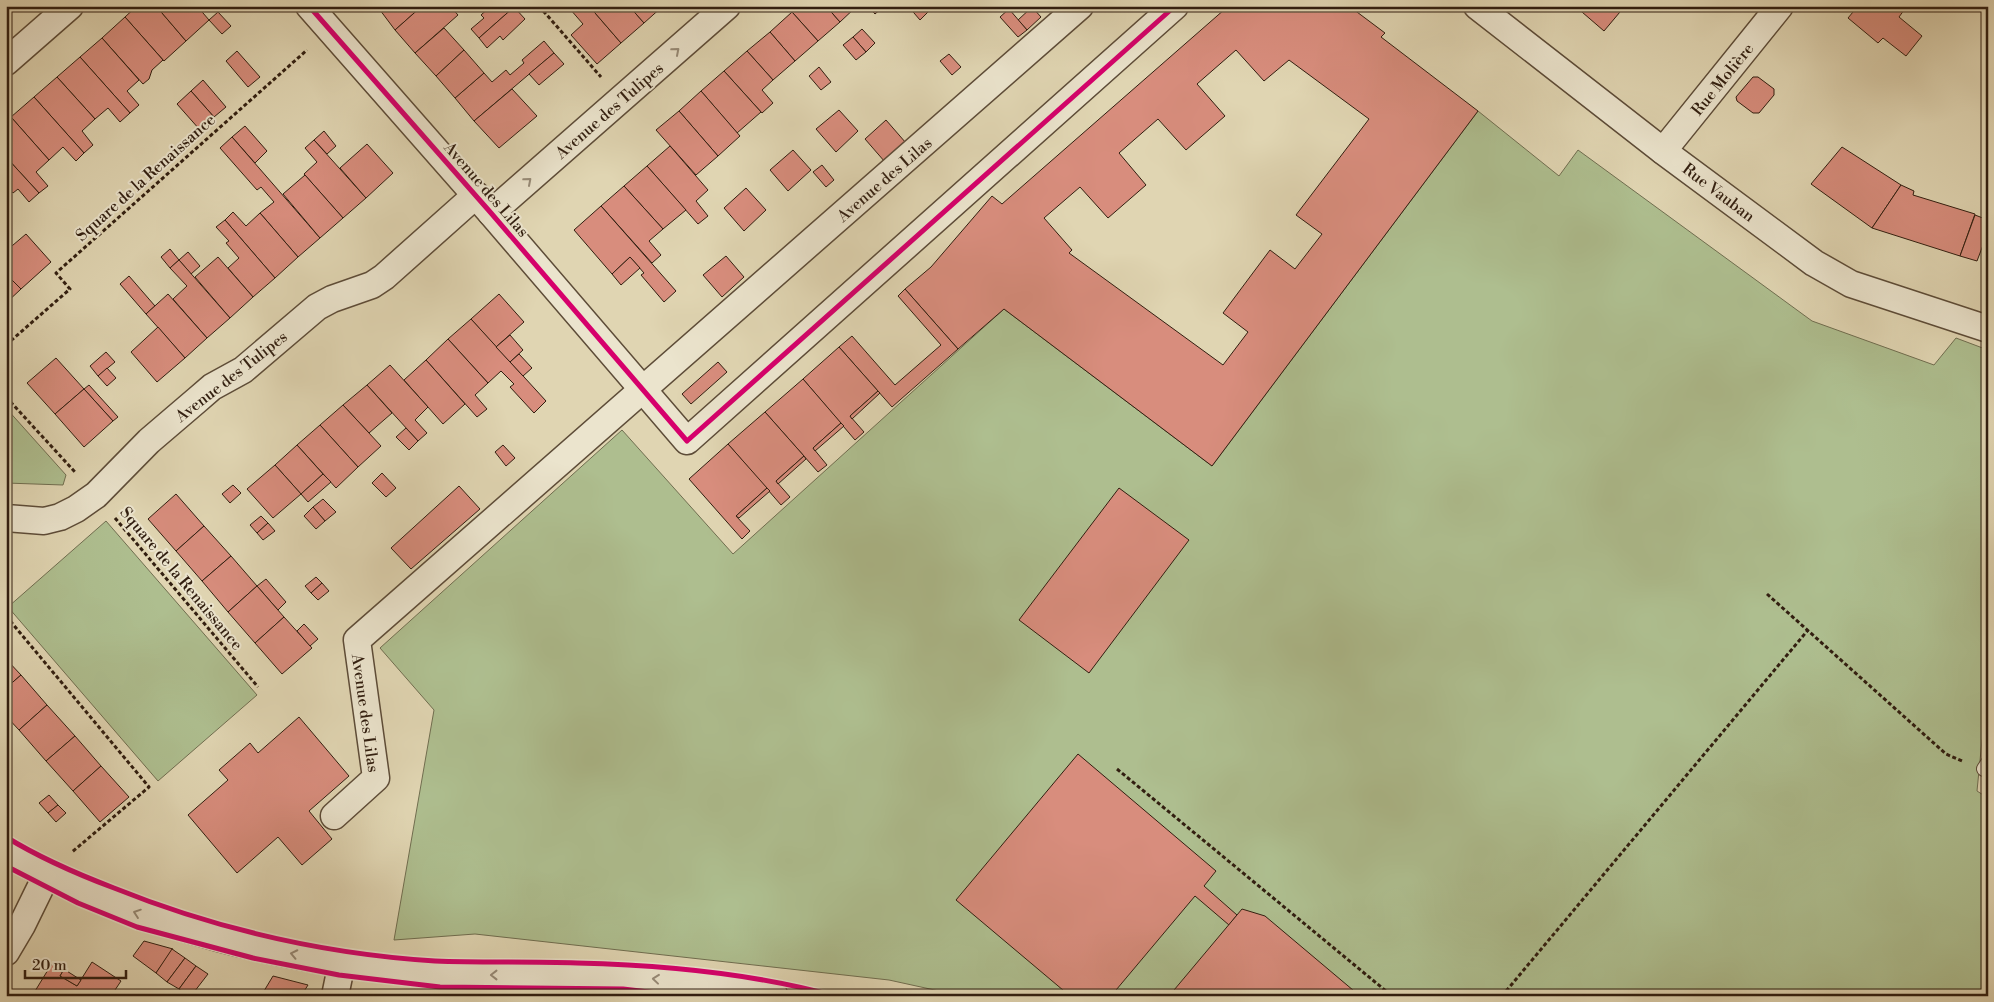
<svg xmlns="http://www.w3.org/2000/svg" width="1994" height="1002" font-family="'Libre Bodoni',serif">
  <style>
    .green { fill: #aebe8f; stroke: #706e50 }
    .building { fill: #d88d7d; stroke: #311e10; fill-rule: evenodd }
    .lines { fill: none; stroke-linecap: round; stroke-linejoin: round }
    .lane-casing { stroke: #5d4c38; stroke-width: 16 }
    .street-casing { stroke: #5d4c38; stroke-width: 29 }
    .secondary-casing { stroke: #311e10; stroke-width: 30 }
    .path { stroke: #311e10; stroke-width: 3; stroke-dasharray: 4 2.5; stroke-linecap: butt }
    .lane { stroke: #ebe4cd; stroke-width: 14 }
    .street { stroke: #ebe4cd; stroke-width: 26 }
    .secondary { stroke: #ebe4cd; stroke-width: 28 }
    .cycleway-casing { stroke: #ebe4cd; stroke-width: 8 }
    .cycleway { stroke: #d6006c; stroke-width: 5 }
    .oneway { stroke: #978b78 }
    .labels { text-anchor: middle; stroke-width: 4; stroke-linejoin: round; paint-order: stroke }
    .street-label { font-size: 16px; fill: #311e10; stroke: #ebe4cd }
  </style>
  <rect width="100%" height="100%" fill="#e0d5b2"/>
  <filter id="stains"><feTurbulence type="fractalNoise" baseFrequency=".004" numOctaves="4"/><feColorMatrix values="0 0 0 0 .2 0 0 0 0 .09 0 0 0 0 .02 0 0 0 .5 -.17"/></filter>
  <radialGradient id="worn" r=".72"><stop offset=".6" stop-color="#630" stop-opacity="0"/><stop offset="1" stop-color="#630" stop-opacity=".3"/></radialGradient>
  <g class="green">
    <path d="M1478 111 1559 176 1578 150 1812 321 1934 365 1956 338 1988 350V729L1982 740 1977 791 1988 798V996H962L889 980 475 934 394 940 434 710 380 648 622 430 733 554 1004 309 1212 466Z"/>
    <path d="M6 408 66 475 63 485 6 483Z"/>
    <path d="M106 521 257 695 158 781 8 607Z"/>
  </g>
  <g class="building">
    <path d="M137 6H156L186 41 164 61 125 17Z"/>
    <path d="M156 6H197L209 20 186 41Z"/>
    <path d="M377 6H422L395 30Z"/>
    <path d="M422 6H450L458 15 415 53 395 30Z"/>
    <path d="M491 6 514 7 479 38 471 29 484 18 481 15Z"/>
    <path d="M573 6H589L621 43 597 64 571 35 583 24 570 9Z"/>
    <path d="M589 6H629L644 23 621 43Z"/>
    <path d="M629 6H663L644 23Z"/>
    <path d="M799 6H826L840 22 818 41 792 12Z"/>
    <path d="M826 6H857L840 22Z"/>
    <path d="M868 6H884L875 14Z"/>
    <path d="M908 6H924L928 12 920 20Z"/>
    <path d="M1221 6H1349L1385 33 1381 37 1478 111 1212 466 1004 309 958 349 905 289 931 267 992 196 1002 204 1225 9ZM1236 50 1264 81 1289 60 1369 119 1296 215 1322 234 1295 269 1270 250 1223 313 1248 332 1223 365 1069 253 1072 250 1044 218 1080 187 1108 218 1146 185 1119 153 1158 119 1186 150 1225 116 1197 84Z"/>
    <path d="M1575 6H1625L1604 31Z"/>
    <path d="M1858 6H1907L1899 17 1922 36 1906 56 1883 38 1878 43 1848 18Z"/>
    <path d="M514 7 525 19 503 40 500 36 487 48 479 38Z"/>
    <path d="M1032 7 1041 17 1027 30 1018 20Z"/>
    <path d="M1009 9 1027 30 1018 37 1000 17Z"/>
    <path d="M218 12 231 26 222 34 209 20Z"/>
    <path d="M792 12 818 41 795 61 770 32Z"/>
    <path d="M125 17 163 60 152 70 149 79 143 84 102 38Z"/>
    <path d="M444 28 464 50 436 76 415 53Z"/>
    <path d="M862 29 875 43 866 52 853 37Z"/>
    <path d="M770 32 795 61 773 80 747 51Z"/>
    <path d="M853 37 866 52 856 60 843 45Z"/>
    <path d="M102 38 139 80 127 91 139 105 130 113 80 57Z"/>
    <path d="M544 41 554 53 474 121 455 98 484 73 492 82 506 70 510 75 524 63 522 60Z"/>
    <path d="M464 50 484 73 455 98 436 76Z"/>
    <path d="M237 51 260 77 248 87 226 61Z"/>
    <path d="M747 51 773 80 762 90 773 103 762 113 724 71Z"/>
    <path d="M554 53 564 64 539 85 529 74Z"/>
    <path d="M949 54 961 67 952 75 940 61Z"/>
    <path d="M80 57 130 113 120 122 108 108 95 119 57 77Z"/>
    <path d="M819 67 831 82 821 90 809 76Z"/>
    <path d="M724 71 761 112 737 133 701 91Z"/>
    <path d="M57 77 95 119 82 131 93 145 84 153 34 97Z"/>
    <path d="M1753 77H1758L1774 89V95L1759 113H1753L1737 101 1736 97Z"/>
    <path d="M203 80 226 107 214 117 191 91Z"/>
    <path d="M512 89 537 116 499 148 474 121Z"/>
    <path d="M191 91 214 117 200 130 177 104Z"/>
    <path d="M701 91 740 136 718 156 679 111Z"/>
    <path d="M34 97 84 153 76 161 63 147 49 160 11 117Z"/>
    <path d="M839 110 858 131 836 152 816 129Z"/>
    <path d="M679 111 718 156 696 175 656 130Z"/>
    <path d="M11 117 49 160 36 172 48 186 39 193 6 157V121Z"/>
    <path d="M886 120 906 143 885 162 865 139Z"/>
    <path d="M245 126 267 151 255 163 232 137Z"/>
    <path d="M324 131 336 146 327 154 314 140Z"/>
    <path d="M232 137 320 238 298 257 260 213 274 202 261 187 257 190 220 148Z"/>
    <path d="M314 140 366 198 343 218 304 174 317 162 305 148Z"/>
    <path d="M367 144 393 173 366 198 340 168Z"/>
    <path d="M670 146 708 190 696 201 708 216 698 224 647 166Z"/>
    <path d="M1842 147 1901 185 1872 228 1811 184Z"/>
    <path d="M793 150 811 170 788 191 770 170Z"/>
    <path d="M6 157 39 193 29 202 18 189 13 193 6 186Z"/>
    <path d="M822 165 834 180 826 187 813 172Z"/>
    <path d="M647 166 686 210 663 229 624 186Z"/>
    <path d="M305 175 343 218 320 238 283 194Z"/>
    <path d="M1901 185 1914 191 1913 195 1975 214 1960 256 1872 228Z"/>
    <path d="M624 186 663 229 649 241 661 255 652 263 601 206Z"/>
    <path d="M746 188 766 210 744 231 724 208Z"/>
    <path d="M601 206 676 291 664 302 641 275 644 273 630 257 612 274 574 230Z"/>
    <path d="M233 212 246 226 260 213 298 257 275 278 225 220Z"/>
    <path d="M1975 215 1988 220V232L1977 261 1960 256Z"/>
    <path d="M225 220 275 278 253 297 228 268 239 258 226 243 229 241 216 227Z"/>
    <path d="M26 234 51 262 21 289 6 274V251Z"/>
    <path d="M170 249 179 260 170 268 161 257Z"/>
    <path d="M188 252 200 266 191 274 179 260Z"/>
    <path d="M726 256 744 277 722 297 703 275Z"/>
    <path d="M218 257 253 297 230 318 195 277Z"/>
    <path d="M630 257 640 268 621 285 612 274Z"/>
    <path d="M179 260 230 318 207 338 173 299 187 286 170 268Z"/>
    <path d="M6 274 21 289 6 303Z"/>
    <path d="M129 276 155 306 146 314 120 284Z"/>
    <path d="M905 289 958 349 892 407 839 347 852 336 895 385 941 345 898 296Z"/>
    <path d="M168 294 207 338 185 358 146 314Z"/>
    <path d="M499 294 524 322 496 347 471 319Z"/>
    <path d="M471 319 546 401 534 413 510 387 514 384 501 371 488 383 448 339Z"/>
    <path d="M158 327 185 358 157 382 131 352Z"/>
    <path d="M510 335 523 350 510 362 496 347Z"/>
    <path d="M448 339 488 383 475 395 487 409 477 417 426 360Z"/>
    <path d="M839 347 878 391 850 416 864 432 855 440 803 379Z"/>
    <path d="M106 352 115 362 98 376 90 366Z"/>
    <path d="M519 354 532 368 523 376 510 362Z"/>
    <path d="M56 358 84 389 55 414 27 383Z"/>
    <path d="M426 360 465 404 443 424 404 380Z"/>
    <path d="M718 362 727 372 691 404 682 394Z"/>
    <path d="M390 365 428 407 415 420 427 433 418 441 367 385Z"/>
    <path d="M107 368 116 378 107 386 98 376Z"/>
    <path d="M803 379 841 423 813 448 827 465 818 472 765 412Z"/>
    <path d="M89 385 118 417 113 421 84 389Z"/>
    <path d="M367 385 392 413 369 433 343 405Z"/>
    <path d="M84 389 113 421 84 447 55 414Z"/>
    <path d="M878 391 880 393 852 419 850 416Z"/>
    <path d="M343 405 381 446 358 467 320 425Z"/>
    <path d="M765 412 804 456 776 481 790 497 781 505 728 444Z"/>
    <path d="M841 423 844 426 815 451 813 448Z"/>
    <path d="M320 425 358 467 336 488 297 445Z"/>
    <path d="M406 428 418 441 409 450 396 437Z"/>
    <path d="M728 444 767 488 736 516 750 531 742 539 689 479Z"/>
    <path d="M297 445 323 474 301 494 275 465Z"/>
    <path d="M503 445 515 458 506 466 495 452Z"/>
    <path d="M804 456 806 459 778 484 776 481Z"/>
    <path d="M275 465 301 494 273 518 247 489Z"/>
    <path d="M382 473 396 488 386 497 372 483Z"/>
    <path d="M323 474 331 482 308 502 301 494Z"/>
    <path d="M233 485 241 493 230 503 222 494Z"/>
    <path d="M459 486 480 509 411 569 391 548Z"/>
    <path d="M767 488 770 491 739 518 736 516Z"/>
    <path d="M1119 488 1189 540 1089 673 1019 620Z"/>
    <path d="M176 494 204 526 176 551 148 519Z"/>
    <path d="M323 499 336 512 325 521 313 507Z"/>
    <path d="M313 507 325 521 316 529 304 516Z"/>
    <path d="M261 516 268 523 257 533 250 525Z"/>
    <path d="M268 523 275 531 263 540 257 533Z"/>
    <path d="M204 526 231 556 202 581 176 551Z"/>
    <path d="M231 556 257 586 228 612 202 581Z"/>
    <path d="M316 577 322 583 311 593 305 586Z"/>
    <path d="M266 579 286 602 278 610 257 586Z"/>
    <path d="M322 583 329 591 318 600 311 593Z"/>
    <path d="M257 586 284 617 255 643 228 612Z"/>
    <path d="M284 617 312 648 282 674 255 643Z"/>
    <path d="M304 624 318 639 310 646 297 631Z"/>
    <path d="M6 659 21 675 6 688Z"/>
    <path d="M21 675 47 705 19 730 6 716V688Z"/>
    <path d="M47 705 75 736 46 761 19 730Z"/>
    <path d="M299 717 349 776 309 811 332 839 302 865 278 837 237 873 188 815 228 780 219 770 250 743 258 753Z"/>
    <path d="M75 736 101 766 73 791 46 761Z"/>
    <path d="M6 746 11 752 6 757Z"/>
    <path d="M1078 754 1216 871 1204 886 1237 915 1229 925 1195 896 1111 996H1070L956 900Z"/>
    <path d="M101 766 129 797 100 822 73 791Z"/>
    <path d="M49 795 58 805 48 813 39 803Z"/>
    <path d="M58 805 66 813 56 822 48 813Z"/>
    <path d="M1242 909 1265 916 1360 996H1169Z"/>
    <path d="M144 941 173 949 156 973 133 956Z"/>
    <path d="M172 949 185 958 167 982 156 973Z"/>
    <path d="M185 958 196 966 179 989 167 982Z"/>
    <path d="M92 962 121 981 111 996H32L51 965 55 964 62 968 63 971 60 976 77 986Z"/>
    <path d="M196 966 208 974 191 996H188L179 989Z"/>
    <path d="M62 968 81 980 77 986 60 976 63 971Z"/>
    <path d="M273 976 308 985 301 996H261Z"/>
  </g>
  <g class="lines">
    <g class="lane-casing">
      <path id="lane" d="M1984 769 1988 763"/>
    </g>
    <g class="street-casing">
      <g id="street">
        <path d="M309 6 491 213 687 441 1175 6"/>
        <path d="M1477 6 1663 151 1814 263 1851 284 1988 329"/>
        <path d="M6 62 70 6"/>
        <path d="M1663 151 1780 6"/>
        <path d="M491 213 727 6"/>
        <path d="M6 518 44 521 60 517 76 509 96 495 149 441 197 400 212 387 243 370 317 307 332 299 372 285 384 277 476 195"/>
        <path d="M334 816 376 778 357 640 1080 6"/>
        <path d="M6 952 22 925 47 874"/>
        <path d="M335 996 342 962"/>
      </g>
    </g>
    <g class="secondary-casing">
      <path id="secondary" d="M6 852C135 927 298 964 446 974 492 977 538 974 585 975 648 976 711 985 774 996"/>
    </g>
    <g class="path">
      <path d="M539 6 601 77"/>
      <path d="M6 345 70 289 56 273 307 50"/>
      <path d="M6 397 75 472"/>
      <path d="M115 518 258 687"/>
      <path d="M1767 594 1946 754 1962 761"/>
      <path d="M6 616 149 787 72 852"/>
      <path d="M1117 769 1392 996"/>
      <path d="M1502 996 1808 630"/>
    </g>
    <use href="#lane" class="lane"/>
    <use href="#street" class="street"/>
    <use href="#secondary" class="secondary"/>
    <g class="cycleway-casing">
      <g id="cycleway">
        <path d="M309 6 491 213 687 441 1175 6"/>
        <path d="M6 837C40 858 77 874 114 888 216 929 326 954 435 961 482 963 529 961 577 963 662 965 752 973 835 996"/>
        <path d="M6 866 78 903 137 927 253 958 339 975 440 987 623 989 683 996"/>
      </g>
    </g>
    <use href="#cycleway" class="cycleway"/>
  </g>
  <defs><path id="oneway-chevron" d="M-2-3.5L2.5 0L-2 3.5" fill="none" stroke-width="1.6" stroke-linecap="round" stroke-linejoin="round" transform="scale(1.25)"/></defs>
  <g class="oneway">
    <use href="#oneway-chevron" transform="translate(676 51) rotate(-41)"/>
    <use href="#oneway-chevron" transform="translate(528 181) rotate(-41)"/>
    <use href="#oneway-chevron" transform="translate(137 913) rotate(-161)"/>
    <use href="#oneway-chevron" transform="translate(294 954) rotate(-168)"/>
    <use href="#oneway-chevron" transform="translate(494 975) rotate(180)"/>
    <use href="#oneway-chevron" transform="translate(656 979) rotate(-174)"/>
  </g>
  <g class="labels">
    <g class="street-label">
      <text transform="translate(1722 79) rotate(-51)" y="6">Rue Molière</text>
      <text transform="translate(609 110) rotate(-41)" y="6">Avenue des Tulipes</text>
      <text transform="translate(145 177) rotate(-42)" y="6">Square de la Renaissance</text>
      <text transform="translate(884 179) rotate(-41)" y="6">Avenue des Lilas</text>
      <text transform="translate(487 189) rotate(49)" y="6">Avenue des Lilas</text>
      <text transform="translate(1719 192) rotate(37)" y="6">Rue Vauban</text>
      <text transform="translate(231 376) rotate(-38)" y="6">Avenue des Tulipes</text>
      <text transform="translate(182 578) rotate(50)" y="6">Square de la Renaissance</text>
      <text transform="translate(366 713) rotate(82)" y="6">Avenue des Lilas</text>
    </g>
  </g>
  <rect width="1994" height="1002" fill="none" stroke="#e0d5b2" stroke-width="25"/>
  <rect x="8" y="8" width="1979" height="987" fill="none" stroke="#311e10" stroke-width="2.5"/>
  <rect x="12" y="12" width="1969" height="977" fill="none" stroke="#311e10"/>
  <path d="M25 970v8h101v-8" fill="none" stroke="#311e10" stroke-width="2.5"/>
  <text x="32" y="970" font-size="15" fill="#311e10" stroke="#ebe4cd" stroke-width="4" paint-order="stroke">20 m</text>
  <rect width="100%" height="100%" filter="url(#stains)"/>
  <rect width="100%" height="100%" fill="url(#worn)"/>
</svg>
